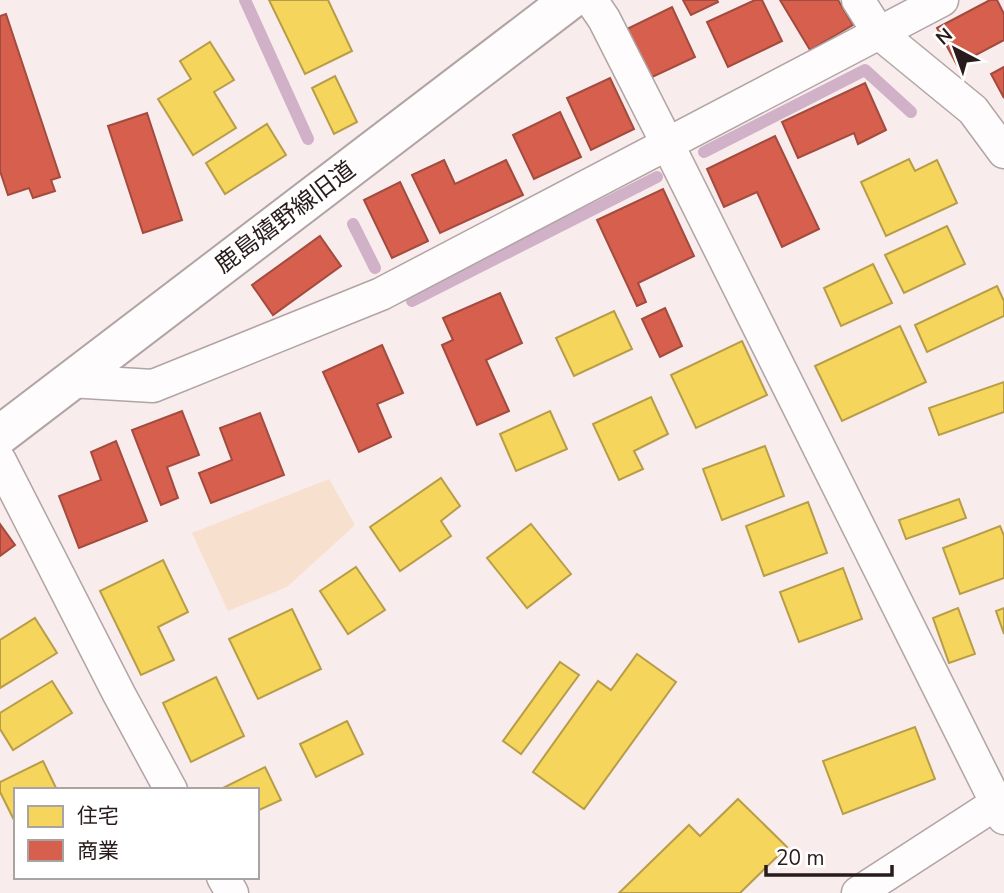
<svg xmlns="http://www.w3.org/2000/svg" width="1004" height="893" font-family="'Nunito Sans','Noto Sans JP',sans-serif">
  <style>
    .green { fill: #f8e0cf }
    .homes { fill: #f6d55c; stroke: #b89d48; stroke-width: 2 }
    .shops { fill: #d6604d; stroke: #a24b3e; stroke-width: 2 }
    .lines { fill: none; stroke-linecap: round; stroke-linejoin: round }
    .stream { stroke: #d0b1c8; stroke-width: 12 }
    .street-casing { stroke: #b1a4a4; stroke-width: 35 }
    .secondary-casing { stroke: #b1a4a4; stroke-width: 42 }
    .street { stroke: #fefcfc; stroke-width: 32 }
    .secondary { stroke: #fefcfc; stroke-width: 38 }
    .labels { text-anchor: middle; stroke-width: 7; stroke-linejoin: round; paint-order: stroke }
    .street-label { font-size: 24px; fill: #281b1b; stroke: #fff }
  </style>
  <rect width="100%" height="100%" fill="#f9ecec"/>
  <path class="green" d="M329 479 355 525 287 587 228 611 192 533Z"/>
  <g class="homes">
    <path d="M269 0H328L352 51 305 74Z"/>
    <path d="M210 42 234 80 214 92 236 128 193 155 158 99 191 79 180 61Z"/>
    <path d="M335 76 357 122 334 134 312 88Z"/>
    <path d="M267 124 286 155 225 194 206 163Z"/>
    <path d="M909 159 915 171 937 160 957 203 886 236 861 182Z"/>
    <path d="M947 226 965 264 904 293 885 255Z"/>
    <path d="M873 264 892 303 841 326 824 288Z"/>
    <path d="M997 286 1004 301V316L927 352 915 325Z"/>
    <path d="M614 311 632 349 574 376 556 338Z"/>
    <path d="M900 326 926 382 842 421 815 366Z"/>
    <path d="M742 341 767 395 696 428 671 375Z"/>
    <path d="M1004 382V412L939 435 929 408Z"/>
    <path d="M651 397 668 434 634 451 643 469 619 480 593 424Z"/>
    <path d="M550 411 567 449 516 471 500 434Z"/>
    <path d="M765 446 784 496 722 520 703 469Z"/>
    <path d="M441 478 460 506 441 521 451 536 400 571 370 527Z"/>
    <path d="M959 499 966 518 906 539 899 520Z"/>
    <path d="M808 502 827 553 764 576 746 526Z"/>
    <path d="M531 524 571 574 527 608 487 558Z"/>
    <path d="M1000 526 1004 536V578L960 594 943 548Z"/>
    <path d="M163 560 188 612 158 627 174 660 141 675 100 591Z"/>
    <path d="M356 567 385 610 348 634 320 591Z"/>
    <path d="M843 568 862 619 799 642 780 592Z"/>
    <path d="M958 608 975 654 949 663 933 618Z"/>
    <path d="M1004 608V634L996 611Z"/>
    <path d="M292 609 321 669 258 699 229 639Z"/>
    <path d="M35 618 57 653 0 688V640Z"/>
    <path d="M637 654 676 682 584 809 533 772 598 681 611 690Z"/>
    <path d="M560 662 579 675 521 754 503 741Z"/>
    <path d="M216 677 244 736 191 762 163 703Z"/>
    <path d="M52 681 72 713 13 750 0 729V713Z"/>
    <path d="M347 721 363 754 316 777 300 744Z"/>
    <path d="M915 727 935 779 843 814 823 761Z"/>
    <path d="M43 761 57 790H16V824L0 792V782Z"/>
    <path d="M265 767 281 800 257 811V790H219Z"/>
    <path d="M738 799 787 847 740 893H619L689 825 700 836Z"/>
  </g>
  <g class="shops">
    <path d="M683 0H717L718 2 691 15Z"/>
    <path d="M755 0H762L782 41 728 67 707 22Z"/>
    <path d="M780 0H838L853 25 810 50Z"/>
    <path d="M990 0H997L1004 14V40L957 65 937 28Z"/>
    <path d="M672 7 695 57 648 79 625 30Z"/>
    <path d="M6 14 60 177 51 180 55 191 33 198 29 188 8 195 0 171V16Z"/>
    <path d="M1004 67V98L991 74Z"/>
    <path d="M610 78 634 129 591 150 567 98Z"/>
    <path d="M865 83 886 130 858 144 854 133 798 158 782 122Z"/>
    <path d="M560 112 581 157 534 179 513 135Z"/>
    <path d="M147 113 182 220 143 233 108 126Z"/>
    <path d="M775 136 819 229 782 247 757 192 724 207 707 169Z"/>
    <path d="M444 160 455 184 506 160 523 195 440 233 412 175Z"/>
    <path d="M400 182 428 241 392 258 364 200Z"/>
    <path d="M663 189 694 256 638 283 646 302 637 306 597 220Z"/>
    <path d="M320 236 341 266 273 315 252 285Z"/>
    <path d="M500 293 522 343 486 360 509 411 477 425 442 345 453 340 443 318Z"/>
    <path d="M665 308 682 346 660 357 642 319Z"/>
    <path d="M382 345 403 393 377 404 391 437 359 452 323 372Z"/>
    <path d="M182 411 199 455 167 467 178 498 161 505 132 430Z"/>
    <path d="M260 413 284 475 211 503 199 473 232 460 220 428Z"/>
    <path d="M116 441 147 521 79 548 59 496 101 480 91 452Z"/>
    <path d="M0 524 15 545 0 556Z"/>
  </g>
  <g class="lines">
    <g class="stream">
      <path d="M245 0 308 139"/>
      <path d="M704 152 865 70 911 112"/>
      <path d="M353 224 375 268"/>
      <path d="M412 301 657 177"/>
    </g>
    <g class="street-casing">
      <g id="street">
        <path d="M591 0 604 19 667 143 1004 818"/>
        <path d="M858 0 879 33 973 110 1004 152"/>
        <path d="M69 381 153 386 381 294 942 0"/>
        <path d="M0 461 119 694 171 790"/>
        <path d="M223 877 232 893"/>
        <path d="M858 893 997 803"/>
      </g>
    </g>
    <g class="secondary-casing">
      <path id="secondary" d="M0 435 570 0"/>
    </g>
    <use href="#street" class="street"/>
    <use href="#secondary" class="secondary"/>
  </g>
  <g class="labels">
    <g class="street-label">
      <text transform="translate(285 217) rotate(-37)" y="8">鹿島嬉野線旧道</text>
    </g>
  </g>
  <rect x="14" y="788" width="245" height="91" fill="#ffffff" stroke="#a9a4a4" stroke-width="2"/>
  <rect x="28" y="806" width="35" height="21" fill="#f6d55c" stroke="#a9a4a4" stroke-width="2"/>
  <text x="77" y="823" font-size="21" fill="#281b1b">住宅</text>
  <rect x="28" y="840" width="35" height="21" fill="#d6604d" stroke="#a9a4a4" stroke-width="2"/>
  <text x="77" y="858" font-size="21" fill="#281b1b">商業</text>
  <g transform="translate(955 49) rotate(319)" stroke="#ffffff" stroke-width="5" paint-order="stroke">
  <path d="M0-5L12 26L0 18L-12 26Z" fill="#281b1b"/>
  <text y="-10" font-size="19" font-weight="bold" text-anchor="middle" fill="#281b1b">N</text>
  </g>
  <path d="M766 865v10h126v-10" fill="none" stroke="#281b1b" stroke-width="3.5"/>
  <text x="776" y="865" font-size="21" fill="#281b1b" stroke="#ffffff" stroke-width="5" paint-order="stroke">20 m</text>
</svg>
